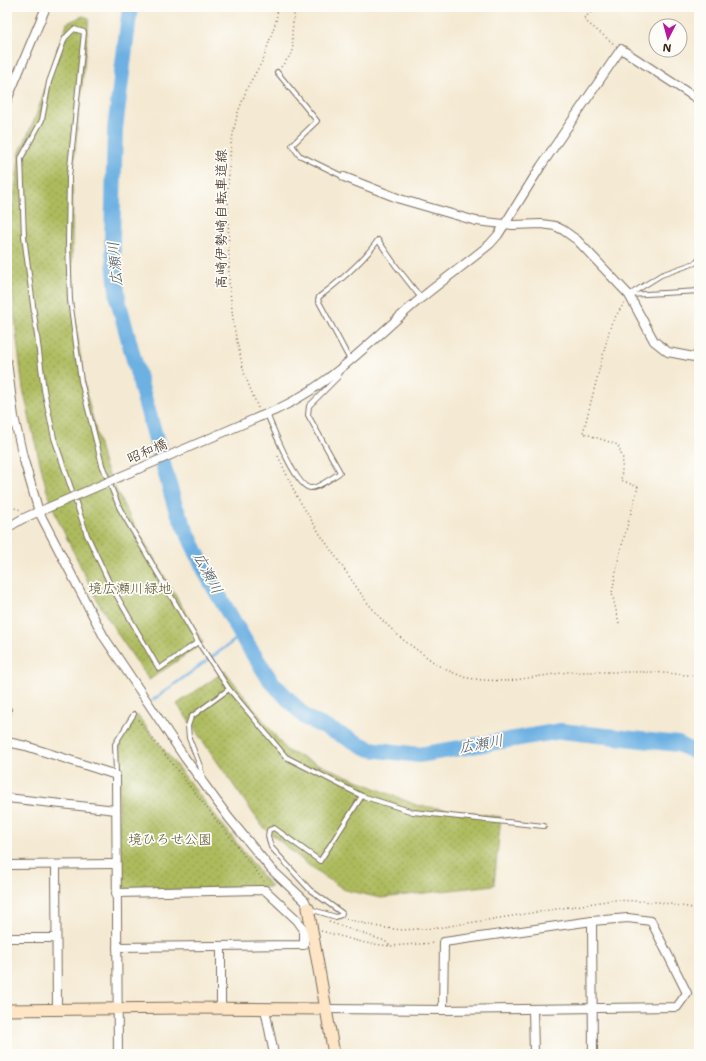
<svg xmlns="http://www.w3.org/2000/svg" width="706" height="1061" font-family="'Shantell Sans','Klee One',sans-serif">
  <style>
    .park { fill: url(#park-dots); stroke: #74723e }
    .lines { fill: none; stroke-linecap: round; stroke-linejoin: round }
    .stream { stroke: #6db1e3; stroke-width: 2.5 }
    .river { stroke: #6db1e3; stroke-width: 16 }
    .lane-casing { stroke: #7c6d5d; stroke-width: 6 }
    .street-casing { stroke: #7c6d5d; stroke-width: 10 }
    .secondary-casing { stroke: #7c6d5d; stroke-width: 13 }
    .path { stroke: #7c6d5d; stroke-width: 1.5; stroke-dasharray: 1 3; stroke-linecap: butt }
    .lane { stroke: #fff; stroke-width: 4 }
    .street { stroke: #fff; stroke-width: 8 }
    .secondary { stroke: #fde5c5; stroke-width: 11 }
    .street-bridge-casing { stroke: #7c6d5d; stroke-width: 10; stroke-linecap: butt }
    .street-bridge { stroke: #fff; stroke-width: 8 }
    .labels { text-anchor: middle; stroke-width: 3.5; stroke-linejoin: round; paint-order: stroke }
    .street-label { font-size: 14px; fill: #3b2a1e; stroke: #fdfcf7 }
    .park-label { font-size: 14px; fill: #5d5631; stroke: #fdfcf7 }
    .water-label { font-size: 15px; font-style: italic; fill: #4c5963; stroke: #fdfcf7 }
  </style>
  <defs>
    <pattern id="park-dots" width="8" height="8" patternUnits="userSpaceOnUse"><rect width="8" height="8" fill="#adbb5d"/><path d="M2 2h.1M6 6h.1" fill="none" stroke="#8e984c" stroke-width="1.8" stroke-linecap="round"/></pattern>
  </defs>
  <rect width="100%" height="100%" fill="#fdfcf7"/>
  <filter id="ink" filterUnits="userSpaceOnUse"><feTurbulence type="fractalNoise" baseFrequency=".025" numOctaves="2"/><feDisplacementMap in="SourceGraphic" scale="8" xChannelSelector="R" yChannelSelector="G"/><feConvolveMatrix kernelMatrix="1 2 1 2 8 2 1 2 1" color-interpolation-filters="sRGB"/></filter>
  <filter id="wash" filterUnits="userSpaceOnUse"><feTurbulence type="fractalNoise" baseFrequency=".012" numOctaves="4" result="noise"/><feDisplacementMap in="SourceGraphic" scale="16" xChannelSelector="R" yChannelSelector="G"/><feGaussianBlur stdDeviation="0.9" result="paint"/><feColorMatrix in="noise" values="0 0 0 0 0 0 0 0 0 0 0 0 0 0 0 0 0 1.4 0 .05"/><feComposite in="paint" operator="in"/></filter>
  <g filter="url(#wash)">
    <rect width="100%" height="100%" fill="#f4e9d2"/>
    <g class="park">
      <path d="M83 16 89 18 72 178V299L84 383 104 465 126 510 203 643 149 680 117 633 99 604 58 520 47 491 34 438 23 389 17 340 8 241 20 152 36 116 67 23Z"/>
      <path d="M225 671 287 751 416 805 501 817 494 885 381 898 345 890 313 869 262 826 177 704Z"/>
      <path d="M137 715 271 887 117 891 120 743Z"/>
    </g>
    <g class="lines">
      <path class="stream" d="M153 700 242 635"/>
      <path class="river" d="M130 7 115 129 112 240 118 300 142 390 175 506 208 577 246 643 271 681 306 718 370 749 419 755 561 731 678 744 699 754"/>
    </g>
  </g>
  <g filter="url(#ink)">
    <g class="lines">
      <g class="lane-casing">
        <g id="lane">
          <path d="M277 72 317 121 292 145 299 155 344 177"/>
          <path d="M629 295 661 275 695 263 699 260"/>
          <path d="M629 295 699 291"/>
          <path d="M350 360 318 300 319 297C340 281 363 262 378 240L396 266 421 298"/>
          <path d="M267 414C273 428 296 487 310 488 317 489 331 478 338 474L340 472 308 415 309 406 338 377 339 370"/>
          <path d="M198 642 159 669 110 584 87 535 54 438 44 390 24 236 21 158 42 120 49 82 65 38 74 29 84 32 69 177 68 244 70 300 81 381 102 465 120 509 198 642 229 689 286 757 362 796 413 812 544 826"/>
          <path d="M116 774 115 744 134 714"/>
          <path d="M203 778 200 766 189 738 188 726 191 717 229 689"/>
          <path d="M310 909 336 917 341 915 342 913 310 890 271 847 268 836 269 830 274 828 320 861 362 796"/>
        </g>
      </g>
      <g class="street-casing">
        <g id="street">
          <path d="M7 100 46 7"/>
          <path d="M344 177 400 199 476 221 513 225 542 224 555 226 563 230 577 240 629 295 654 341 668 352 699 358"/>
          <path d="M7 362 14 417 23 457 39 512 104 637 185 758 229 818 271 869 305 901 308 908"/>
          <path d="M259 417C323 394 370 341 420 299 443 280 467 263 490 244L498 235 541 166 621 49 699 100"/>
          <path d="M7 528 22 519 42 510"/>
          <path d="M7 710V712"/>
          <path d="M7 742 26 746 116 775 118 1054"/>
          <path d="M7 798 116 810"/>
          <path d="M7 865 116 864"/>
          <path d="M56 865 57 1009"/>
          <path d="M116 893 265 890 297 920 304 930V945L117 947"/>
          <path d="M592 921 593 1054"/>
          <path d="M7 938H56"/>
          <path d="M221 1008V946"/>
          <path d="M265 1009 274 1054"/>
          <path d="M326 1009 443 1010 444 942 592 921 628 918 651 921 687 993 677 1007 443 1010"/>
          <path d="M533 1009 534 1054"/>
        </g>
      </g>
      <g class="secondary-casing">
        <g id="secondary">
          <path d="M308 908 334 1054"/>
          <path d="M7 1010 184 1008 326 1009"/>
        </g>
      </g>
      <g class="path">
        <path d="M597 7 583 19 614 44"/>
        <path d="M281 67 293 52 292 32 295 7"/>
        <path d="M258 408 244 373 234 328 229 282 228 186 231 144 237 115 248 86 263 60 276 21 278 7"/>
        <path d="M278 456 296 495 320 534 366 601 383 621 402 639 442 668 466 678 483 680 508 681 568 672H653L699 676"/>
        <path d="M7 506 21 510"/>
        <path d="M619 623 612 593 619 556 638 487 621 480 623 459 618 445 583 433 611 324 624 303"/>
        <path d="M138 720 264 881"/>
        <path d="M346 919 379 927 402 930 437 928 613 900 658 902 699 909"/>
        <path d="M329 922 385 941 390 946"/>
        <path d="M321 931 365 943 390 946 435 943"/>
      </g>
      <use href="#lane" class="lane"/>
      <use href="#street" class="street"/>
      <use href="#secondary" class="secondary"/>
      <g class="street-bridge-casing">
        <path id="street-bridge" d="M45 509 259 417"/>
      </g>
      <use href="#street-bridge" class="street-bridge"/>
    </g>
  </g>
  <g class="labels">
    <g class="street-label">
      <text transform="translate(221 219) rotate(-90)" y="5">高崎伊勢崎自転車道線</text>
      <text transform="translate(147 451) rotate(-23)" y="5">昭和橋</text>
    </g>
    <g class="park-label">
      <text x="130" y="593">境広瀬川緑地</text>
      <text x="170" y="844">境ひろせ公園</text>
    </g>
    <g class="water-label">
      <text transform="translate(115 264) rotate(-95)" y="5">広瀬川</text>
      <text transform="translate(208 573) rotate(62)" y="5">広瀬川</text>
      <text transform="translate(481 744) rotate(-10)" y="5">広瀬川</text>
    </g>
  </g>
  <rect width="706" height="1061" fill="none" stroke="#fdfcf7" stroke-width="24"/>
  <g transform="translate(668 38) rotate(186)"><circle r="19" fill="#fdfcf7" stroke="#afa8a0"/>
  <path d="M0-3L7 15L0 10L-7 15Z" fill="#b5179e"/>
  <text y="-6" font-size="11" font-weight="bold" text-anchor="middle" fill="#3b2a1e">N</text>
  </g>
</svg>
